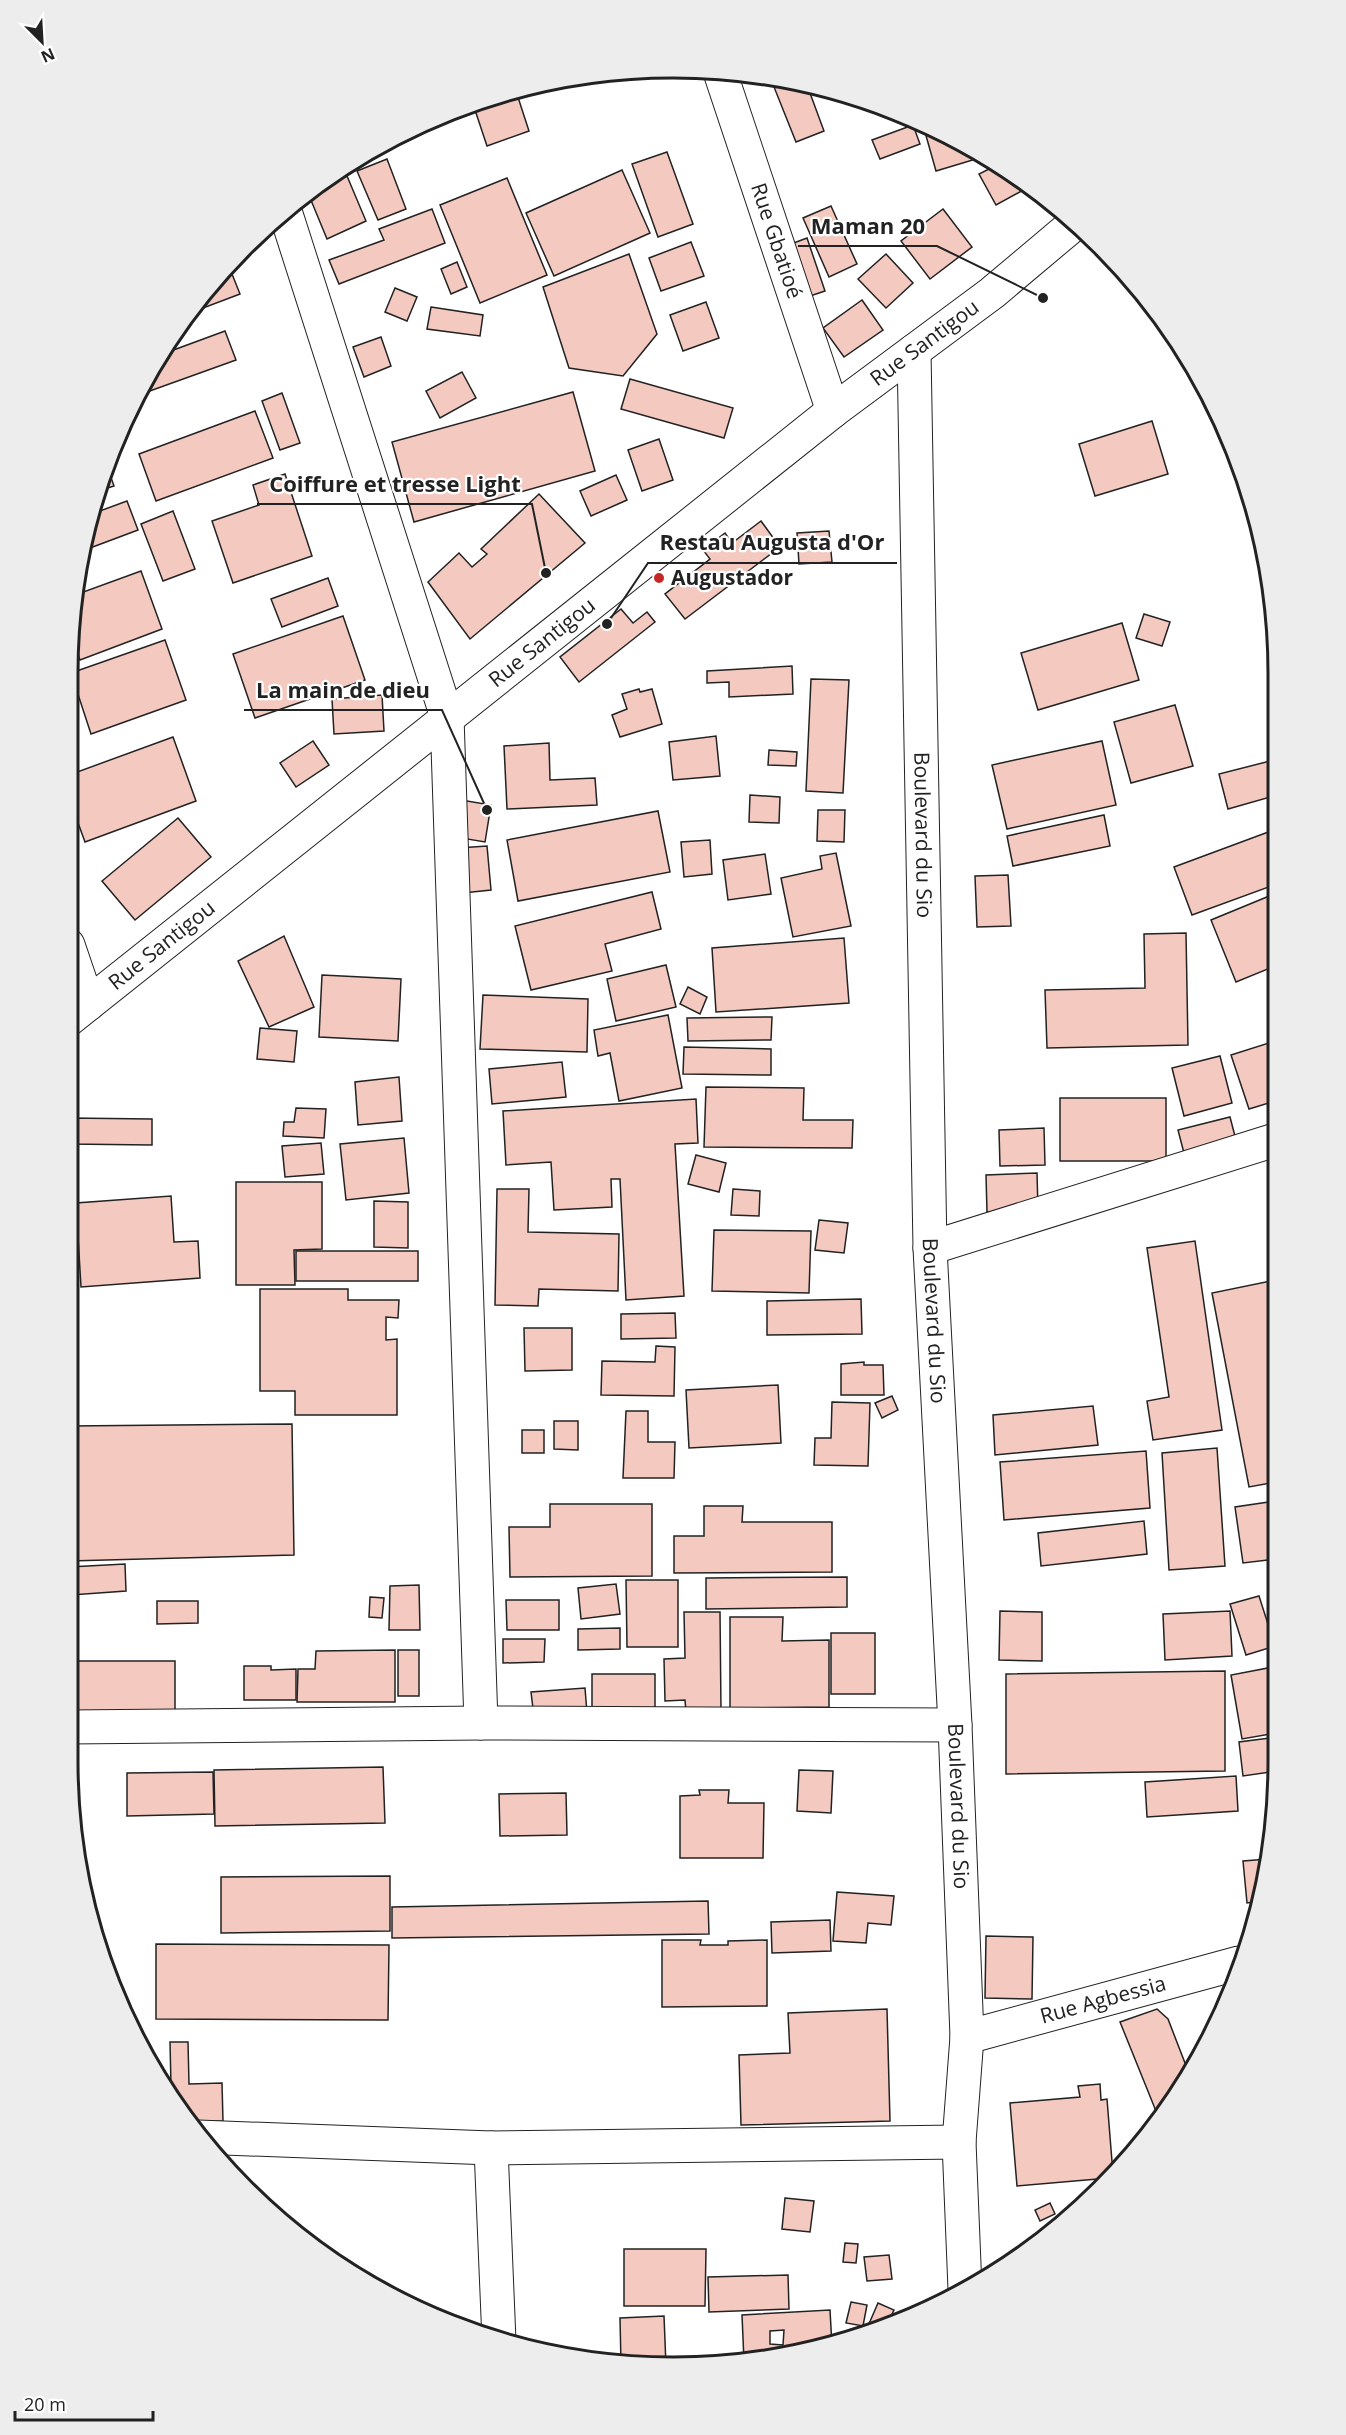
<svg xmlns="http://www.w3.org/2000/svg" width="1346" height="2435" font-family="'Open Sans',sans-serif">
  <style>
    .building { fill: #f3c9c0; stroke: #222; stroke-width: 1.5; fill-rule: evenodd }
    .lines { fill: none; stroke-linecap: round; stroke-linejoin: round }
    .minor-casing { stroke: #222; stroke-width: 35 }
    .minor { stroke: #fff; stroke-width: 33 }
    .poi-dot { fill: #c62828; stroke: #fff; stroke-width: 2 }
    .labels { text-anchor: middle; stroke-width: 4.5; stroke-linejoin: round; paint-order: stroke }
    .street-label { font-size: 21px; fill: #222; stroke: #fff }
    .poi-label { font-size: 21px; font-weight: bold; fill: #222; stroke: #fff; text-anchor: start }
    .rim { fill: none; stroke: #222; stroke-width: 3 }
    .leader { fill: none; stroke: #222; stroke-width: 2 }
    .callout-dot { fill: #222; stroke: #fff; stroke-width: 2 }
    .callout-label { font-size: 22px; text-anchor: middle; font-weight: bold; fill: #222; stroke: #fff; stroke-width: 4.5; stroke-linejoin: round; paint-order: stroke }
  </style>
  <rect width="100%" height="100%" fill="#fff"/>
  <g class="building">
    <path d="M788 81 807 85 824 131 796 142 774 87Z"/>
    <path d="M515 88 529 131 487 146 473 104Z"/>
    <path d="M913 125 920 144 880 159 872 140Z"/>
    <path d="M923 125 975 148 986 156 936 171Z"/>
    <path d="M667 152 693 224 658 237 632 164Z"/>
    <path d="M387 159 406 209 378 220 357 171Z"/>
    <path d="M997 165 1027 188 996 205 979 174Z"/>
    <path d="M622 170 650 233 554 276 526 213Z"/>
    <path d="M347 176 366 221 327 239 308 193Z"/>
    <path d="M507 178 547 275 480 303 440 205Z"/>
    <path d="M831 206 857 264 829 277 803 218Z"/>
    <path d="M432 209 445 243 339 284 329 260 384 240 379 229Z"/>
    <path d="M943 209 972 247 930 279 901 241Z"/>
    <path d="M807 238 825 291 807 297 791 244Z"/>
    <path d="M691 242 704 276 661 291 649 258Z"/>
    <path d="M629 254 657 334 623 376 569 368 543 287Z"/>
    <path d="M886 254 913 283 886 308 858 279Z"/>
    <path d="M457 262 467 287 451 294 441 269Z"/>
    <path d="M228 264 240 294 190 313 218 274Z"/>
    <path d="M395 288 417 297 407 321 385 312Z"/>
    <path d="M862 300 883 330 844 357 823 328Z"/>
    <path d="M706 302 719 338 683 351 670 315Z"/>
    <path d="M431 307 483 315 480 336 427 329Z"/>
    <path d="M225 331 236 360 147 392 144 382 148 371 160 355Z"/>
    <path d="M381 337 391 366 364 377 353 347Z"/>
    <path d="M462 372 476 398 440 418 426 391Z"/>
    <path d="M630 379 733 408 724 438 621 409Z"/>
    <path d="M573 392 595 471 414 522 392 442Z"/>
    <path d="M282 393 300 443 280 450 262 401Z"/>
    <path d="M255 411 273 458 156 501 139 454Z"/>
    <path d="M1152 421 1168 474 1095 496 1079 444Z"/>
    <path d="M659 439 673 480 642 491 628 450Z"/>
    <path d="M108 469 114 486 98 491Z"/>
    <path d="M285 474 312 556 233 583 212 521 259 505 253 485Z"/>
    <path d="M616 475 627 500 591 516 580 491Z"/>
    <path d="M539 494 585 543 470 639 428 582 459 553 472 567 487 554 481 549Z"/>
    <path d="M127 501 138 530 82 551 89 515Z"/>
    <path d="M173 511 195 569 163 581 141 524Z"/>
    <path d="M761 521 780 547 685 619 665 594 710 559 703 550 725 533 732 543Z"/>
    <path d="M829 531 832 562 799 564 797 533Z"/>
    <path d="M141 571 162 629 80 660 69 631 75 595Z"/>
    <path d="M328 578 338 606 282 627 271 599Z"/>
    <path d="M621 609 633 623 647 612 655 622 579 682 560 657Z"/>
    <path d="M1144 614 1170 622 1162 646 1136 638Z"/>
    <path d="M343 616 365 680 255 718 233 654Z"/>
    <path d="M1122 623 1139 680 1038 710 1021 653Z"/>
    <path d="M165 640 186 700 91 734 71 673Z"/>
    <path d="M792 666 793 694 729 697V682L707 683V671Z"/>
    <path d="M811 679 849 680 843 793 806 791Z"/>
    <path d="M639 689 640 692 652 689 662 724 620 737 612 715 627 709 622 694Z"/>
    <path d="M382 695 384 731 334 734 332 699Z"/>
    <path d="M1175 705 1193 766 1131 783 1114 722Z"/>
    <path d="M716 736 720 776 673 780 669 742Z"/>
    <path d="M173 737 196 801 85 842 69 798V775Z"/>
    <path d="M313 741 329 765 296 787 280 763Z"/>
    <path d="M1102 741 1116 805 1007 829 992 765Z"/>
    <path d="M549 743 550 780 595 778 597 805 507 809 504 746Z"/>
    <path d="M769 750 797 752 796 766 768 765Z"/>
    <path d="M1274 760V796L1228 809 1219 774Z"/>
    <path d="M750 795 780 797 779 823 749 822Z"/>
    <path d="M461 800 491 805 485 842 455 837Z"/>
    <path d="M818 810H845L844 842 817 841Z"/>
    <path d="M658 811 670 872 518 901 507 840Z"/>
    <path d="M1104 815 1110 846 1013 866 1007 836Z"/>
    <path d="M178 818 211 857 135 920 102 881Z"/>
    <path d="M1271 831 1274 839V885L1192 915 1174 867Z"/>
    <path d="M710 840 712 874 684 877 681 842Z"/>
    <path d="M487 846 491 890 463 893 458 848Z"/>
    <path d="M836 853 851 926 793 937 781 878 822 869 820 856Z"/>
    <path d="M765 854 771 894 728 900 723 860Z"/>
    <path d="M1008 875 1011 926 977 927 975 876Z"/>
    <path d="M652 892 661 929 605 944 612 971 531 990 515 926Z"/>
    <path d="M1274 894 1275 966 1236 982 1211 920Z"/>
    <path d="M1186 933 1188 1045 1047 1048 1045 990 1145 988 1144 934Z"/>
    <path d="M284 936 314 1007 269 1027 238 961Z"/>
    <path d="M844 938 849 1003 716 1012 712 948Z"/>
    <path d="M666 965 676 1007 616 1021 607 979Z"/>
    <path d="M322 975 401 979 398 1041 319 1037Z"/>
    <path d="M688 987 707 997 700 1014 680 1004Z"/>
    <path d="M483 995 588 999 587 1052 480 1049Z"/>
    <path d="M668 1015 682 1088 619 1101 610 1053 598 1056 594 1030Z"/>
    <path d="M772 1017 771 1040 688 1041 687 1018Z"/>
    <path d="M260 1028 297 1031 294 1062 257 1059Z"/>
    <path d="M1275 1041V1101L1249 1109 1231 1055Z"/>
    <path d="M684 1047 771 1049V1075L683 1074Z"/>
    <path d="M1220 1056 1232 1103 1184 1116 1172 1068Z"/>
    <path d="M562 1062 566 1097 492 1104 489 1069Z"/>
    <path d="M399 1077 402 1121 358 1125 355 1082Z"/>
    <path d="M706 1087 804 1088 803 1120H853L852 1148 704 1147Z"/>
    <rect x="1060" y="1098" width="106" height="63"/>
    <path d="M696 1099 698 1143 675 1144 684 1296 626 1300 620 1179H611L612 1207 554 1210 551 1162 506 1165 503 1111Z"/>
    <path d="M296 1108 326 1109 324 1138 283 1136 284 1122H294Z"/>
    <path d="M1230 1117 1237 1144 1185 1157 1178 1130Z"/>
    <path d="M68 1118 152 1119V1145L68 1144Z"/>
    <path d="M1044 1128 1045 1165 1000 1166 999 1130Z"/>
    <path d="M404 1138 409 1193 346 1200 340 1144Z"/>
    <path d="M321 1143 324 1174 285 1177 282 1146Z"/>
    <path d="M696 1155 726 1163 719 1192 688 1184Z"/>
    <path d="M1037 1173 1038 1209 987 1212 986 1175Z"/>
    <path d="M236 1182H322V1249L294 1250 295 1285H236Z"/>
    <path d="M497 1189H529L528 1232 619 1234 618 1291 539 1289 538 1306 495 1305Z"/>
    <path d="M733 1189 760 1191 759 1216 731 1215Z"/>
    <path d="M171 1196 174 1242 198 1241 200 1278 81 1287 76 1203Z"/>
    <path d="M374 1201 408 1202V1248L374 1247Z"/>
    <path d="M819 1220 848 1223 844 1253 815 1250Z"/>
    <path d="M714 1230 811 1231 809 1293 712 1291Z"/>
    <path d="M1195 1241 1222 1430 1153 1440 1147 1401 1169 1397 1147 1248Z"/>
    <rect x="296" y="1251" width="122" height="30"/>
    <path d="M1276 1280V1482L1249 1487 1212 1293Z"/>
    <path d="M260 1289H348V1300H399L398 1318 386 1317V1340L397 1339V1415H295V1391H260Z"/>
    <path d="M861 1299 862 1334 767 1335V1301Z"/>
    <path d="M675 1313 676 1338 621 1339V1314Z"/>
    <path d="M524 1328H572V1370L525 1371Z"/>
    <path d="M656 1346 675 1347 674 1396 601 1395 602 1361 655 1362Z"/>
    <path d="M864 1362V1365H883L884 1395H841V1364Z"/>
    <path d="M778 1385 781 1443 689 1448 686 1390Z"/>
    <path d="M892 1396 898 1410 882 1418 875 1403Z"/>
    <path d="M832 1402 870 1403 868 1466 814 1465 815 1438H831Z"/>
    <path d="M1093 1406 1098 1445 995 1455 993 1415Z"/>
    <path d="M626 1411H648V1442H675L674 1478H623Z"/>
    <path d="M554 1421H578V1450L554 1449Z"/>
    <path d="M292 1424 294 1555 69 1561 68 1426Z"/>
    <rect x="522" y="1430" width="22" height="23"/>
    <path d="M1217 1448 1225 1566 1169 1570 1162 1453Z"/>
    <path d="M1146 1451 1150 1508 1004 1520 1000 1462Z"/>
    <path d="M1276 1501V1559L1243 1563 1235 1507Z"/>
    <path d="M550 1504H652V1576L510 1577 509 1527H550Z"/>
    <path d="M704 1506H743L742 1522H832V1572L674 1573V1536H704Z"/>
    <path d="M1144 1521 1147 1554 1041 1566 1038 1533Z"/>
    <path d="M125 1564 126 1591 71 1595 69 1567Z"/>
    <path d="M847 1577V1607L706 1609V1578Z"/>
    <path d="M626 1580H678V1647H627Z"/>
    <path d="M616 1584 620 1614 581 1619 578 1588Z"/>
    <path d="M419 1585 420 1630H389L390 1586Z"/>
    <path d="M1259 1596 1275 1646 1246 1655 1230 1604Z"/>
    <path d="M370 1597 384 1598 382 1618 369 1617Z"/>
    <path d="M506 1600H559V1630H507Z"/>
    <path d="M157 1601H198V1623L157 1624Z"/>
    <path d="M1000 1611 1042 1612V1661L999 1660Z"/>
    <path d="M1230 1611 1232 1656 1165 1660 1163 1614Z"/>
    <path d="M684 1612H720L721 1711 686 1712 685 1700 665 1701 664 1659 685 1658Z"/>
    <path d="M730 1617H783L782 1641 829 1640V1707L730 1708Z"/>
    <path d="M620 1628V1649L578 1650V1629Z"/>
    <rect x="831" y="1633" width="44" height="61"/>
    <path d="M503 1639H545L544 1662 503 1663Z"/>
    <path d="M395 1650V1702H297L298 1669H315L316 1651Z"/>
    <rect x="398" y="1650" width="21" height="46"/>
    <path d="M76 1661H175V1712H75Z"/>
    <path d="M244 1666H271V1670L296 1669V1700H244Z"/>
    <path d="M1268 1668 1277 1733 1242 1739 1231 1675Z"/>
    <path d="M1225 1671V1771L1006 1774V1674Z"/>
    <rect x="592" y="1674" width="63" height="44"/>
    <path d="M585 1688 587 1713 534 1717 531 1692Z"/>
    <path d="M1277 1737V1771L1243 1776 1239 1742Z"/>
    <path d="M383 1767 385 1823 215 1826 214 1770Z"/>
    <path d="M799 1770 833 1771 831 1813 797 1811Z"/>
    <path d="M213 1772 214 1814 127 1816V1773Z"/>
    <path d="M1236 1776 1238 1811 1147 1817 1145 1782Z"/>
    <path d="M699 1790H729L728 1803H764L763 1858H680V1796L700 1795Z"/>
    <path d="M566 1793 567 1835 500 1836 499 1794Z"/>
    <path d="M1270 1793H1277L1276 1811H1271Z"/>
    <path d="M1268 1859 1261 1901 1247 1903 1243 1861Z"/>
    <path d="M390 1876V1931L221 1933V1877Z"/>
    <path d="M837 1892 894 1896 891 1925 868 1923 866 1943 833 1941Z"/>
    <path d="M708 1901 709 1934 392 1938V1907Z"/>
    <path d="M830 1920 831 1951 772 1953 771 1922Z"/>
    <path d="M986 1936 1033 1937 1032 1999 985 1998Z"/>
    <path d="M662 1940H701L700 1945H728V1941L767 1940V2006L662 2007Z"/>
    <path d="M156 1944 389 1945 388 2020 156 2019Z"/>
    <path d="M887 2009 890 2121 741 2125 739 2055 790 2053 788 2013Z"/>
    <path d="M1157 2009 1168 2019 1190 2076 1160 2121 1120 2022Z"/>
    <path d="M170 2042H188L189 2084 222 2083 223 2121 187 2122 163 2086H171Z"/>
    <path d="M1100 2084 1101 2100 1107 2099 1113 2174 1109 2178 1017 2186 1010 2103 1080 2097 1078 2086Z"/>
    <path d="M785 2198 814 2201 810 2232 782 2229Z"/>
    <path d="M1050 2203 1055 2214 1040 2221 1035 2210Z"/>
    <path d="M845 2243 858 2244 856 2263 843 2262Z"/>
    <path d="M624 2249H706L705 2306H624Z"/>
    <path d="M889 2255 892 2279 867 2281 864 2257Z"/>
    <path d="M788 2275 789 2309 709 2312 708 2277Z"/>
    <path d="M851 2302 867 2305 863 2326 846 2323Z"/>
    <path d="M878 2303 894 2310 885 2328 868 2334 865 2333Z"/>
    <path d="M830 2310 832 2346 744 2361 742 2315ZM784 2330 783 2345 770 2344V2331Z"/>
    <path d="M664 2316 666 2366 621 2364 620 2318Z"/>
  </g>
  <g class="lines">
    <g class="minor-casing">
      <g id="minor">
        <path id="s1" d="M720 72 833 411"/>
        <path d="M285 211 447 717 481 1723"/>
        <path id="s2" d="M914 351 930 1248 955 1725 967 2037 959 2142 965 2289"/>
        <path d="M68 945 88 1004"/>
        <path id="s3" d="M68 1020 833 411 992 293 1074 224"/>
        <path d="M930 1248 1275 1140"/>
        <path d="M68 1727 481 1723 955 1725"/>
        <path id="s4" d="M967 2037 1239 1963"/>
        <path d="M198 2137 491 2148 959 2142"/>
        <path d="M491 2148 499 2341"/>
      </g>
    </g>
    <use href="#minor" class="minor"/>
  </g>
  <circle class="poi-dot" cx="659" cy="578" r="6"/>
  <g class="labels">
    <g class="street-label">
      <text dy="7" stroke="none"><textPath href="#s1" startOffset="178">Rue Gbatioé</textPath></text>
      <text dy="7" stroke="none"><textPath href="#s3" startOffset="1092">Rue Santigou</textPath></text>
      <text dy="7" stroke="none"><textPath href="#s3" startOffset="606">Rue Santigou</textPath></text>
      <text dy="7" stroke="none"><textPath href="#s2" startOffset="484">Boulevard du Sio</textPath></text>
      <text dy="7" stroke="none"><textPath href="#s3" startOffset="120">Rue Santigou</textPath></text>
      <text dy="7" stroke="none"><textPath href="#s2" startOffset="970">Boulevard du Sio</textPath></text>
      <text dy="7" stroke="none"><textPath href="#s2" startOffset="1456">Boulevard du Sio</textPath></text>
      <text dy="7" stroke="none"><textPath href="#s4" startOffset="141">Rue Agbessia</textPath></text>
    </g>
    <g class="poi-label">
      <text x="671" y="585">Augustador</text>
    </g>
  </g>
  <path d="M0 0H1346V2435H0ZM673 78H673A595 595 0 0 1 1268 673V1762A595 595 0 0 1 673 2357H673A595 595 0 0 1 78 1762V673A595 595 0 0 1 673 78Z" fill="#ededed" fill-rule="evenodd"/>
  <path class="rim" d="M673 78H673A595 595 0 0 1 1268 673V1762A595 595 0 0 1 673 2357H673A595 595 0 0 1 78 1762V673A595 595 0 0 1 673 78Z"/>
  <path class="leader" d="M1043 298L937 246H798M546 573L532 504H257M607 624L648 563H897M487 810L442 710H244"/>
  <g class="callout-dot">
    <circle cx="1043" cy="298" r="6"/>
    <circle cx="546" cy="573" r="6"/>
    <circle cx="607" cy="624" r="6"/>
    <circle cx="487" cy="810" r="6"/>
  </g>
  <g class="callout-label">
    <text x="868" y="234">Maman 20</text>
    <text x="395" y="492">Coiffure et tresse Light</text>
    <text x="772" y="550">Restau Augusta d'Or</text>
    <text x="343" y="698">La main de dieu</text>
  </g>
  <g transform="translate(42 42) rotate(156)" stroke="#ffffff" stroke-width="4.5" paint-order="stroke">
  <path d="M0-4.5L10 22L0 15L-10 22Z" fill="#222222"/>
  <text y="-9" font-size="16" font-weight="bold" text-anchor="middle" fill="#222222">N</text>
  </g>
  <path d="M15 2411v9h138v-9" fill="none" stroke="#222222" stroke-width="3"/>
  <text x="24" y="2411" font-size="18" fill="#222222" stroke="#ffffff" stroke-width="4.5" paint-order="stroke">20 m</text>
</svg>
